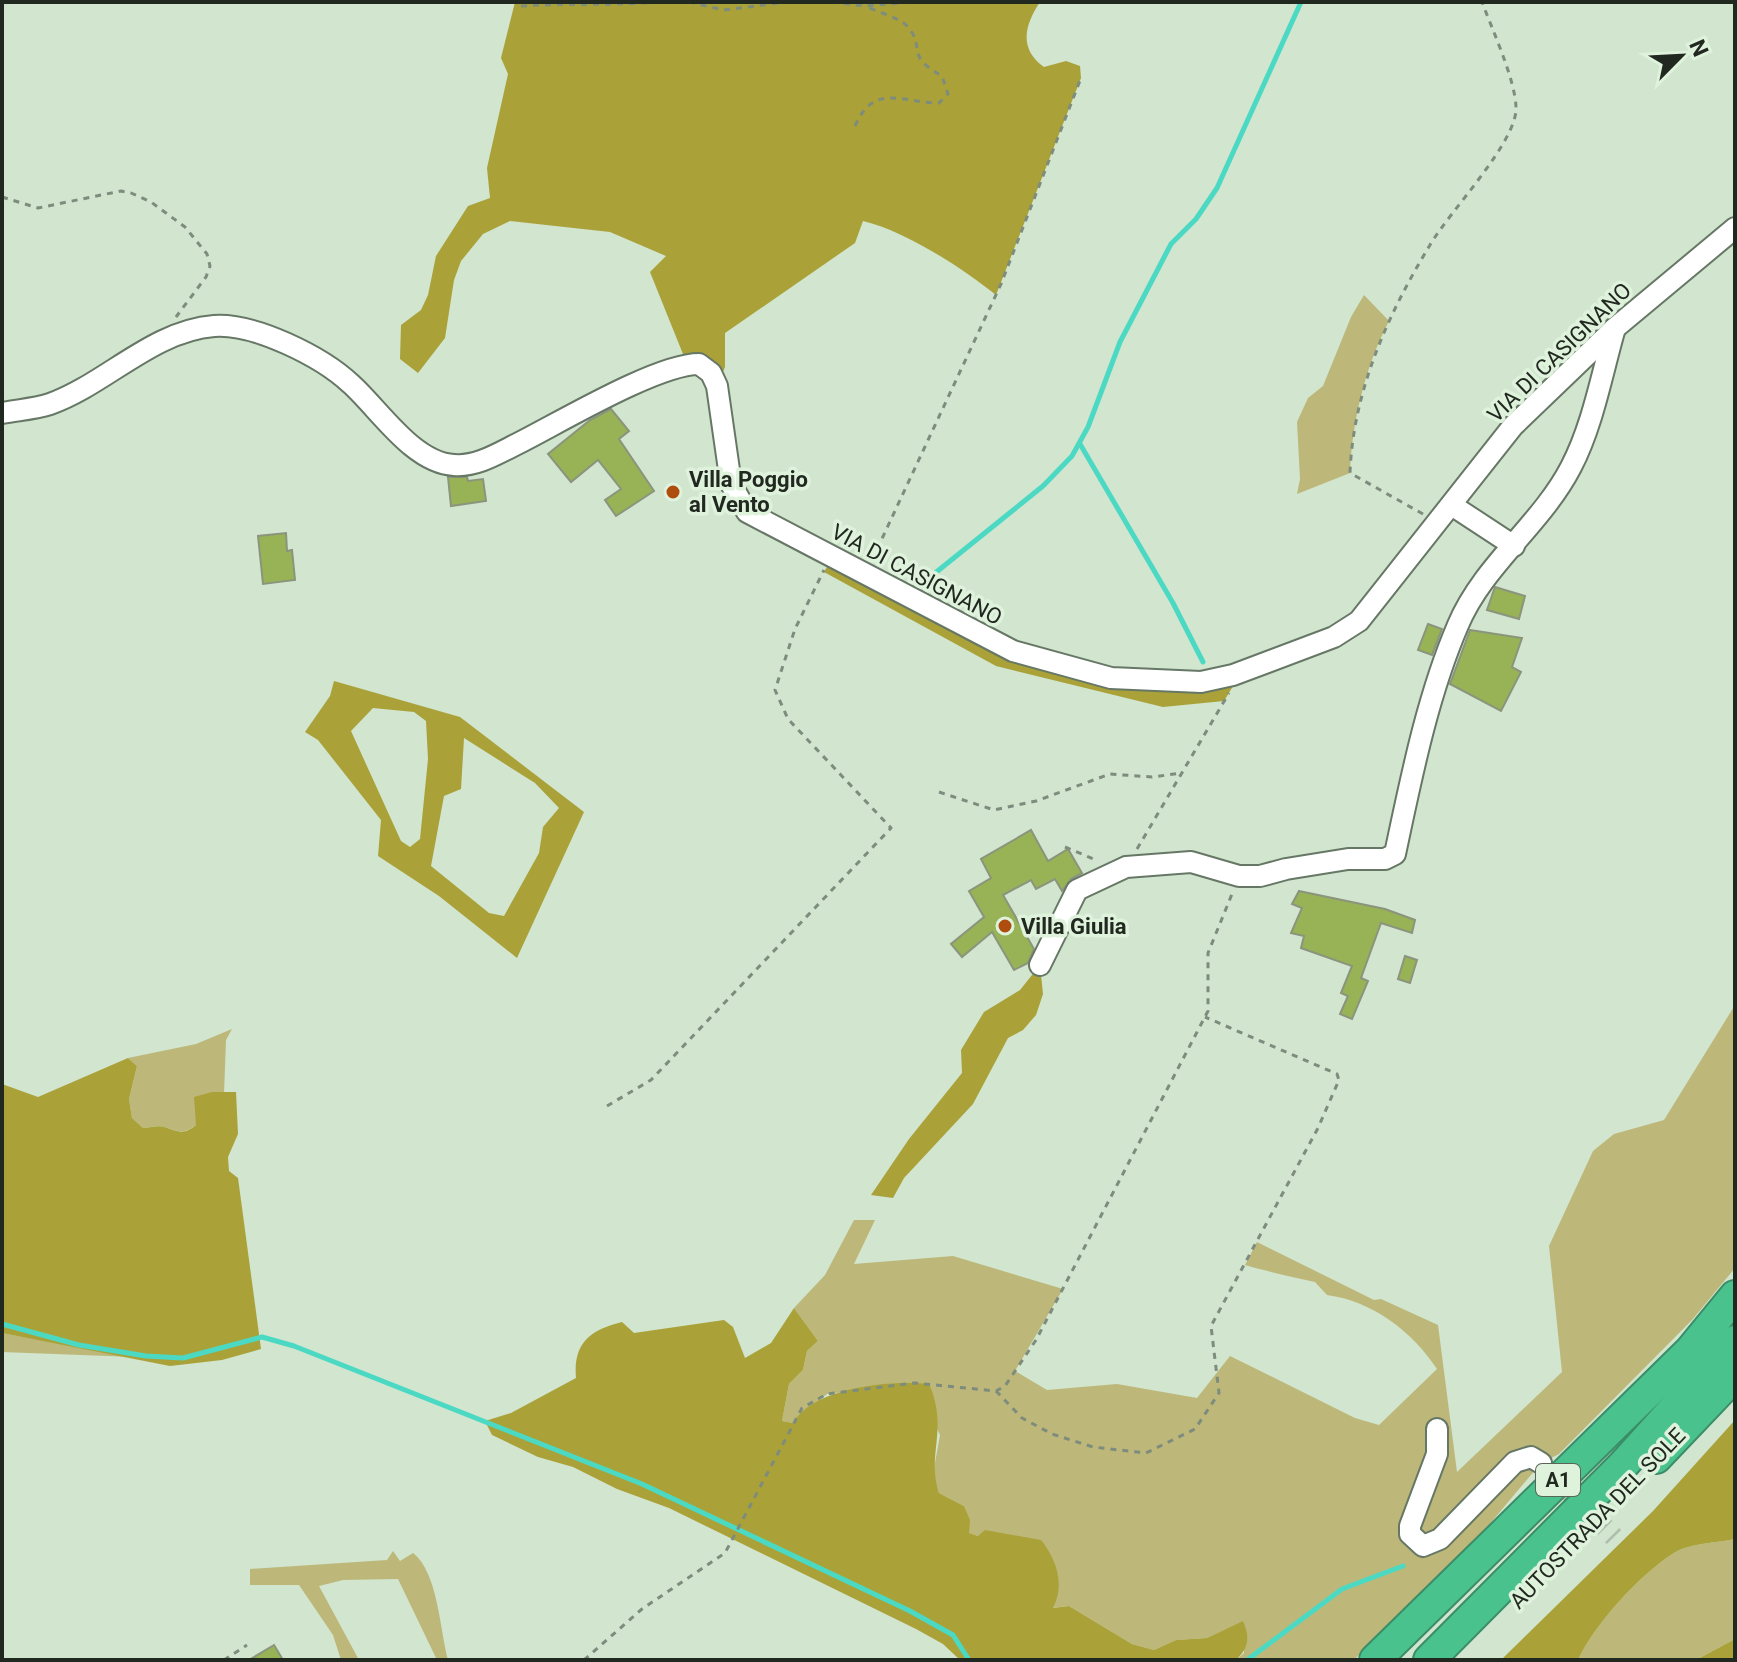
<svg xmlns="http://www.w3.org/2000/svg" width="1737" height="1662" font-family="Roboto,sans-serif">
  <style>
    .green { fill: #bdb879 }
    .forest { fill: #aaa139; fill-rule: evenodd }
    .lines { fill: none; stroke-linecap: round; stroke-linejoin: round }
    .stream { stroke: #4cd9c3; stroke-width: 5 }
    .building { fill: #97b356; stroke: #8b947c; stroke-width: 2 }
    .minor-tunnel { stroke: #aebfac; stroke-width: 20; stroke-dasharray: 20 10; stroke-linecap: butt }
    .minor-casing { stroke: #667865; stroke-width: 24 }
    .highway-casing { stroke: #3b8c68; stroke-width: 34 }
    .path { stroke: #7e8c7d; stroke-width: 3; stroke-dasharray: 6 6; stroke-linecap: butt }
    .minor { stroke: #fff; stroke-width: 20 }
    .highway { stroke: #49c28e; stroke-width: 30 }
    .poi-dot { fill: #ae4d0e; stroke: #def2dc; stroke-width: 3 }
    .labels { text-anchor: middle; stroke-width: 7; stroke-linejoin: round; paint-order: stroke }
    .shield { fill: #def2dc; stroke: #5a6558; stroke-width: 2 }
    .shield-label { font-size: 20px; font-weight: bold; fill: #212820 }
    .street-label { font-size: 22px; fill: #212820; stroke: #def2dc }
    .poi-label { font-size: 22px; font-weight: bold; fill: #212820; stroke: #def2dc; text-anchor: start }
  </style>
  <rect width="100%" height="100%" fill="#d1e5cf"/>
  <g class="green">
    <path d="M1364 295 1389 321C1365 367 1352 422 1350 473L1297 494 1300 479 1297 422 1308 398 1323 386 1351 317Z"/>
    <path d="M1735 1005V1268L1692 1320 1559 1454 1541 1463 1488 1526 1354 1660H1236L1244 1653 1242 1622 1207 1638 1176 1640 1154 1650 1132 1644 1069 1606 1052 1608 978 1536 968 1533 964 1506 939 1493 933 1474 940 1435 915 1383 827 1394 793 1423 782 1421 789 1384 803 1370 807 1351 818 1341 794 1308 825 1275 854 1220H875L854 1264 953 1256 1063 1289 1015 1371 1047 1390 1117 1384 1197 1398 1230 1356 1355 1418 1379 1425 1437 1369C1412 1331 1372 1301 1327 1295L1315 1282C1291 1277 1270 1272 1245 1265L1257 1242 1374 1300 1381 1299 1438 1325 1457 1472 1562 1372 1549 1246 1593 1151 1614 1134 1664 1120Z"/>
    <path d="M232 1029 226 1040 224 1094 212 1092 197 1112 196 1125C182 1135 179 1131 164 1127 158 1125 149 1128 143 1128L132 1118 129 1099 137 1066 128 1058 196 1044Z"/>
    <path d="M2 1333 134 1357 2 1352Z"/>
    <path d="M1735 1539V1639L1696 1660H1578C1593 1626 1641 1573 1674 1553 1689 1543 1717 1543 1735 1539Z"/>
    <path d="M393 1551 400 1561 413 1553C438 1572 440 1631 448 1660H437L398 1579 343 1580 319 1586 359 1660H341L333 1635 299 1585H250V1569L387 1560Z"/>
  </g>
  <g class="forest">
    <path d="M515 2H1040C1024 26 1019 49 1044 67L1066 61 1080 66 1081 78 996 295C961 267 905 231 863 221L855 243 725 333V367L717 386 687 364 650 272 666 256 610 232 510 221 483 234 461 261 454 280 445 338 418 373 400 359 401 325 421 310 428 295 436 256 468 206 490 198 487 168 508 74 501 58Z"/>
    <path d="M833 557 1013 651 1111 678 1241 673 1224 701 1163 707 996 666 824 572Z"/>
    <path d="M334 681 460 717 584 812 517 958 439 896 378 856 381 820 318 740 305 732 330 696ZM373 708 414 712 426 721 428 759 420 839 410 847 401 841 351 731ZM464 738 535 783 559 808 543 827 539 853 504 916 489 913 431 866 444 796 461 789Z"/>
    <path d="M1040 965 1043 994 1036 1015 1023 1030 1008 1038 973 1104 904 1178 893 1198 871 1195 909 1139 962 1073 961 1050 984 1012 1020 990Z"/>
    <path d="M128 1058 137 1066 129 1099 132 1118 143 1128C149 1128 159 1125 164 1127 179 1131 182 1136 196 1125L194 1097 212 1092H236L238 1134 228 1157 229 1171 238 1178 261 1349 222 1360 170 1366 2 1333V1084L38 1097Z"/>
    <path d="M794 1308 818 1341 807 1351 803 1370 789 1384 782 1421 793 1423C814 1387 890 1380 929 1384 949 1429 926 1455 939 1493L964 1506 970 1520 969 1533 978 1536 985 1530 1041 1540C1057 1560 1065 1585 1053 1608L1069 1606 1132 1644 1154 1650 1176 1640 1207 1638 1243 1621C1250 1637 1249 1648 1236 1660H960L943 1644 916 1629 669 1508 617 1489 573 1467 538 1457 492 1435 485 1421 511 1413 576 1378C573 1343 590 1330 622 1322L634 1333 724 1320 733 1327 745 1358 771 1343Z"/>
    <path d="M1735 1420V1539C1717 1543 1689 1543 1674 1553 1641 1573 1593 1626 1578 1660H1501L1653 1511Z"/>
    <path d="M1735 1639V1660H1696Z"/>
  </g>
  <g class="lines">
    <g class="stream">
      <path d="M1080 444 1173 603 1203 662"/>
      <path d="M924 582 1043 486 1072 456 1088 427 1120 342 1171 244 1196 219 1217 188 1301 2"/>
      <path d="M2 1324 79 1345 146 1356 183 1358 262 1337 294 1346 642 1484 910 1611 953 1635 969 1660"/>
      <path d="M1247 1660 1342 1589 1403 1566"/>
    </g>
  </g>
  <g class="building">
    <path d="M611 409 629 431 619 439 654 491 616 516 605 500 621 489 598 460 571 482 548 454 590 420Z"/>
    <path d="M448 477H467L468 481 483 479 486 501 451 506Z"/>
    <path d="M286 533 287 551 292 550 295 580 263 584 258 536Z"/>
    <path d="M1495 587 1525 596 1519 619 1487 610Z"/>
    <path d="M1428 624 1442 629 1432 655 1418 650Z"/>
    <path d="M1470 630 1522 638 1512 667 1521 672 1501 711 1450 684Z"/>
    <path d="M1031 830 1048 861 1068 849 1082 873 1071 879 1062 891 1055 879 1036 889 1031 880 1003 895 1034 949 1028 963 1014 970 992 932 962 957 951 944 984 917 969 891 991 878 981 859Z"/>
    <path d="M1299 891 1385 909 1415 920 1412 933 1381 923 1361 978 1368 981 1352 1019 1340 1014 1348 996 1341 993 1352 966 1301 948 1304 936 1291 933 1302 908 1292 904Z"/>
    <path d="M1405 956 1417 960 1410 983 1398 979Z"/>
    <path d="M274 1645 283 1660H249Z"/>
  </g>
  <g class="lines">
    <path class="minor-tunnel" d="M1549 1471 1614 1537"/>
    <g class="minor-casing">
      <g id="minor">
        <path d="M2 413C17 410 35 409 50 404 106 384 152 331 214 326 254 323 321 356 351 384 379 409 413 463 454 465 476 467 497 454 517 444 559 423 657 364 699 364L711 373 717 386 731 484 747 512 1013 651 1111 678 1201 682 1233 675 1334 637 1359 621 1513 426 1615 328 1735 228"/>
        <path d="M1453 506 1514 546"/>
        <path d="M1040 965 1077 890 1126 867 1191 862 1239 876H1260L1286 869 1348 859H1385L1395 854C1411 779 1427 697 1458 625 1483 565 1541 525 1571 467 1593 425 1602 373 1615 328"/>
        <path d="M1437 1429V1454L1410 1526V1534L1423 1546 1440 1539 1515 1462 1531 1457 1541 1463"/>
      </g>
    </g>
    <g class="highway-casing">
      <g id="highway">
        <path d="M1656 1458 1735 1375"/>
        <path d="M1375 1660 1690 1351 1735 1296"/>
        <path d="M1429 1660 1623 1465 1735 1341"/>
      </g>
    </g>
    <g class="path">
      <path d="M689 2 724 10 786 2"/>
      <path d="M832 2 865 6 912 2"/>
      <path d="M521 6C566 3 611 6 656 2"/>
      <path d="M855 126C874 82 903 103 939 103L948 94 942 76C903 54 927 48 907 26 898 17 877 12 865 6"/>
      <path d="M2 197 38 208 121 191 131 193 151 202 185 227 207 254 210 266 206 277 176 317"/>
      <path d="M1423 514 1350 473C1353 391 1388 314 1430 245 1449 212 1518 141 1516 107 1515 79 1492 29 1482 2"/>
      <path d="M872 560 1001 284 1081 78"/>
      <path d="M939 792 994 810 1036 801 1110 774 1152 777 1182 773"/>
      <path d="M1065 847 1096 860"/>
      <path d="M1137 849 1229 693"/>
      <path d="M607 1106 651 1080 891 828 788 719 775 690 795 629 824 570"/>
      <path d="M996 1391 1022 1418 1052 1434 1093 1447 1146 1453 1195 1429 1219 1393 1211 1326 1318 1128 1339 1080 1337 1074 1205 1017"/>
      <path d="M224 1660 247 1645"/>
      <path d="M584 1660 642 1609 725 1553 802 1408 827 1394 915 1383 996 1391 1005 1386 1036 1340 1208 1011V953L1232 894"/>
    </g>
    <use href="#minor" class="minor"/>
    <use href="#highway" class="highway"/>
  </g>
  <g class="poi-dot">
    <circle cx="673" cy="492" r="8"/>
    <circle cx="1005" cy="926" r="8"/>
  </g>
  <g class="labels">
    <rect class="shield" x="1536" y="1464" width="44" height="32" rx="6"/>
    <g class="shield-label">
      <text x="1558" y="1487">A1</text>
    </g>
    <g class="street-label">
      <text transform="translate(1559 352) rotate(-44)" y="8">VIA DI CASIGNANO</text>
      <text transform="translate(917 574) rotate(28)" y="8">VIA DI CASIGNANO</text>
      <text transform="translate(1597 1518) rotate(-46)" y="8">AUTOSTRADA DEL SOLE</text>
    </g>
    <g class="poi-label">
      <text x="689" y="487">Villa Poggio<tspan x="689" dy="25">al Vento</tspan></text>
      <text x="1021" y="934">Villa Giulia</text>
    </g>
  </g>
  <rect width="1737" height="1662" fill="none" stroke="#212820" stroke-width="8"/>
  <g transform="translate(1681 56) rotate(66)" stroke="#def2dc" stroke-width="6" paint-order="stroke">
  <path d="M0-6L14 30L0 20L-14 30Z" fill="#212820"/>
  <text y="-12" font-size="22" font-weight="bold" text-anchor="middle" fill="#212820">N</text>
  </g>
</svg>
